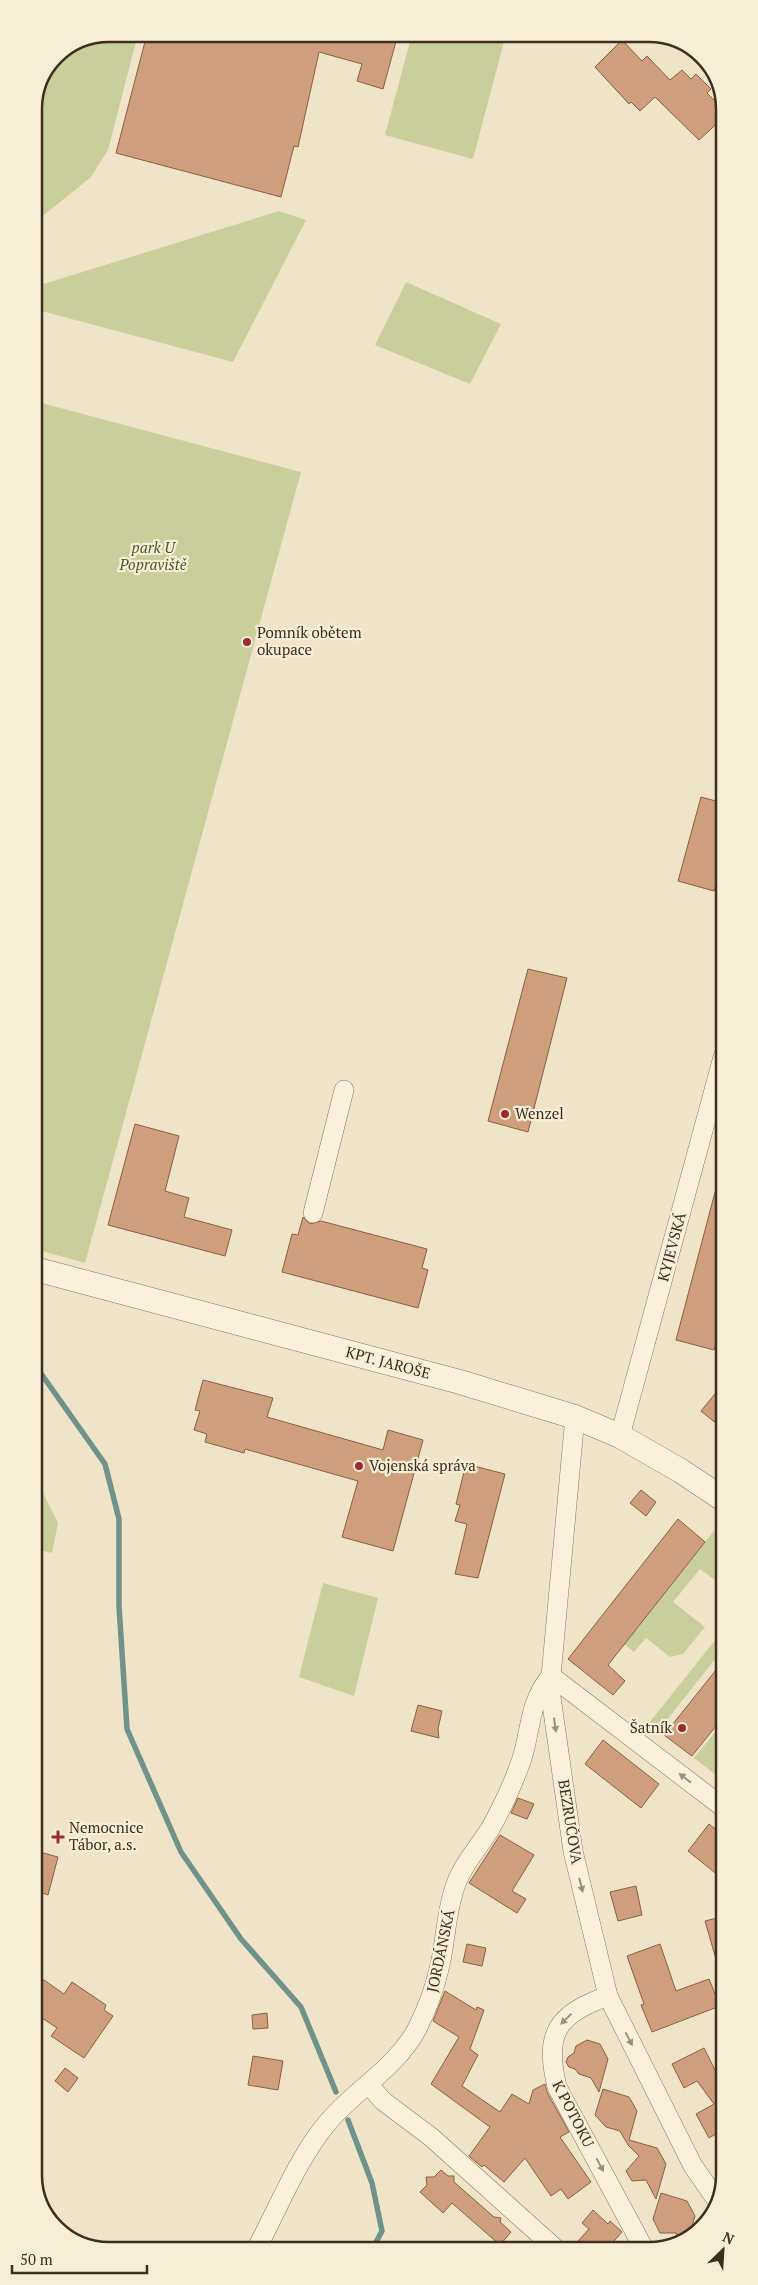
<svg xmlns="http://www.w3.org/2000/svg" width="758" height="2285" font-family="'PT Serif',serif">
  <style>
    .green { fill: #c9cf9b }
    .lines { fill: none; stroke-linecap: round; stroke-linejoin: round }
    .stream { stroke: #6f938a; stroke-width: 5.5 }
    .building { fill: #cf9f7d; stroke: #8d5f41 }
    .minor-casing { stroke: #8d765c; stroke-width: 20 }
    .tertiary-casing { stroke: #8d765c; stroke-width: 25 }
    .minor { stroke: #faf1dc; stroke-width: 19 }
    .tertiary { stroke: #faf1dc; stroke-width: 24 }
    .oneway { fill: #9c907e }
    .poi-dot { fill: #9e2a2b; stroke: #f7eed8; stroke-width: 2 }
    .labels { text-anchor: middle; stroke-width: 4.5; stroke-linejoin: round; paint-order: stroke }
    .park-label { font-size: 15px; font-style: italic; fill: #4d5a26; stroke: #f7eed8 }
    .poi-label { font-size: 15px; fill: #3d2e20; stroke: #f7eed8; text-anchor: start }
    .street-label { font-size: 15px; fill: #3d2e20; stroke: #f7eed8 }
    .rim { fill: none; stroke: #3d2e20; stroke-width: 2.5 }
  </style>
  <rect width="100%" height="100%" fill="#f0e4c8"/>
  <g class="green">
    <path d="M110 34H138L108 150 91 177 34 223V105L56 56Z"/>
    <path d="M412 34H506L473 159 385 135Z"/>
    <path d="M279 211 306 220 233 362 34 309V287Z"/>
    <path d="M406 282 501 324 470 384 375 345Z"/>
    <path d="M34 401 301 472 85 1263 35 1249Z"/>
    <path d="M35 1477 58 1523 52 1553 36 1549Z"/>
    <path d="M717 1527 723 1532 724 1587 700 1569 673 1602 705 1627 683 1654 670 1657 646 1638 634 1652 623 1643Z"/>
    <path d="M323 1583 378 1598 354 1696 299 1677Z"/>
    <path d="M724 1629V1648L659 1730 649 1723Z"/>
    <path d="M724 1721V1781L694 1758Z"/>
  </g>
  <g class="lines">
    <g class="stream">
      <path d="M35 1365 105 1464 119 1519V1606L127 1729 181 1852 241 1939 301 2007 336 2092"/>
      <path d="M348 2120 372 2183 382 2231 372 2250"/>
    </g>
  </g>
  <g class="building">
    <path d="M147 34H398L383 89 357 81 362 64 319 52 298 147 294 146 281 197 116 153Z"/>
    <path d="M622 40 642 61 647 56 670 80 682 70 691 79 696 74 711 89 707 93 722 108V119L699 140 655 97 640 111 631 102 629 104 595 67Z"/>
    <path d="M701 797 723 803V859L714 891 678 881Z"/>
    <path d="M528 969 567 978 528 1132 488 1121Z"/>
    <path d="M135 1124 179 1136 165 1191 189 1198 184 1217 232 1230 225 1256 108 1225Z"/>
    <path d="M718 1181 723 1182V1316L714 1350 676 1340Z"/>
    <path d="M303 1217 310 1224 321 1221 427 1249 422 1268 428 1270 418 1308 282 1272 292 1234 298 1235Z"/>
    <path d="M203 1380 273 1398 267 1417 383 1450 388 1430 423 1440 393 1551 342 1537 358 1481 245 1449 244 1453 205 1442 207 1434 194 1430 200 1411 195 1410Z"/>
    <path d="M723 1384V1429L701 1411Z"/>
    <path d="M466 1464 505 1474 478 1578 455 1574 467 1524 455 1521 460 1505 456 1504Z"/>
    <path d="M641 1490 656 1502 646 1516 630 1503Z"/>
    <path d="M678 1519 705 1542 608 1665 625 1681 613 1695 568 1659Z"/>
    <path d="M724 1660V1716L692 1756 664 1735Z"/>
    <path d="M418 1705 442 1711 438 1729 439 1738 411 1731Z"/>
    <path d="M603 1740 659 1784 641 1808 585 1764Z"/>
    <path d="M518 1798 534 1804 527 1819 511 1813Z"/>
    <path d="M709 1824 724 1836V1880L688 1851Z"/>
    <path d="M500 1835 534 1855 512 1891 526 1899 517 1913 469 1883Z"/>
    <path d="M36 1851 58 1857 48 1895 36 1891Z"/>
    <path d="M636 1886 642 1915 618 1921 610 1892Z"/>
    <path d="M721 1917 724 1929V1973H720L705 1921Z"/>
    <path d="M467 1944 486 1948 482 1966 463 1962Z"/>
    <path d="M660 1944 676 1991 709 1979 720 2006 652 2032 641 2005 644 2004 627 1956Z"/>
    <path d="M41 1978 64 1994 72 1982 106 2005 104 2010 113 2016 84 2058 51 2036 57 2028 36 2014V1985Z"/>
    <path d="M445 1991 476 2010 477 2007 484 2010 470 2049 478 2055 462 2086 500 2112 512 2094 529 2104 533 2090 545 2084 547 2092 569 2132 560 2137 591 2182 568 2199 561 2189 551 2196 525 2158 504 2182 484 2165 482 2167 469 2156 490 2127 431 2084 459 2037 433 2021Z"/>
    <path d="M267 2013 268 2028 253 2029 252 2015Z"/>
    <path d="M587 2040 600 2044 608 2059 599 2092 591 2078 579 2074 575 2069 569 2067 566 2062 568 2057 574 2053 576 2046Z"/>
    <path d="M704 2048 724 2088V2129L709 2138 696 2114 714 2104 697 2081 684 2088 672 2064Z"/>
    <path d="M253 2056 283 2061 278 2090 248 2085Z"/>
    <path d="M65 2068 78 2078 68 2092 55 2081Z"/>
    <path d="M603 2089 629 2097 637 2111 629 2140 657 2148 666 2164 656 2199 646 2180 632 2181 626 2171 639 2156 628 2145 620 2131 606 2127 595 2115Z"/>
    <path d="M441 2170 448 2176H454V2182L494 2217 501 2218 500 2222 511 2232 500 2245 452 2203 443 2213 420 2192 427 2185 426 2177H434Z"/>
    <path d="M661 2193 687 2201 695 2216 690 2233 679 2239 676 2233H660L653 2219Z"/>
    <path d="M593 2210 608 2224 610 2221 622 2232 607 2249H571L589 2229 582 2223Z"/>
  </g>
  <g class="lines">
    <g class="minor-casing">
      <g id="minor">
        <path d="M313 1213 344 1090"/>
        <path d="M575 1417 551 1676V1697L573 1851 608 1996 693 2166 716 2199"/>
        <path d="M620 1436 723 1057"/>
        <path d="M551 1676 724 1808"/>
        <path d="M608 1996C557 2014 544 2033 557 2087L644 2249"/>
        <path d="M369 2085 383 2101 431 2137 556 2249"/>
        <path d="M256 2250C277 2210 299 2156 328 2122 356 2089 396 2068 417 2029 427 2009 435 1988 440 1965 446 1939 446 1910 456 1884 463 1864 479 1847 490 1829 501 1810 511 1788 519 1767 532 1735 526 1706 551 1676"/>
      </g>
    </g>
    <g class="tertiary-casing">
      <path id="tertiary" d="M35 1269 460 1382 575 1417 620 1436 681 1471 723 1499"/>
    </g>
    <use href="#minor" class="minor"/>
    <use href="#tertiary" class="tertiary"/>
  </g>
  <defs><path id="oneway-solid" d="M-6-.8H1V-3.2L6.5 0L1 3.2V.8H-6Z" transform="scale(1.25)"/></defs>
  <g class="oneway">
    <use href="#oneway-solid" transform="translate(555 1725) rotate(82)"/>
    <use href="#oneway-solid" transform="translate(685 1778) rotate(-142)"/>
    <use href="#oneway-solid" transform="translate(581 1885) rotate(76)"/>
    <use href="#oneway-solid" transform="translate(566 2019) rotate(136)"/>
    <use href="#oneway-solid" transform="translate(629 2039) rotate(63)"/>
    <use href="#oneway-solid" transform="translate(600 2165) rotate(62)"/>
  </g>
  <g class="poi-dot">
    <circle cx="247" cy="642" r="5"/>
    <circle cx="505" cy="1114" r="5"/>
    <circle cx="359" cy="1466" r="5"/>
    <circle cx="682" cy="1728" r="5"/>
    <path d="M55.5 1829.5h5v5h5v5h-5v5h-5v-5h-5v-5h5z"/>
  </g>
  <g class="labels">
    <g class="park-label">
      <text x="153" y="553">park U<tspan x="153" dy="17">Popraviště</tspan></text>
    </g>
    <g class="poi-label">
      <text x="257" y="638">Pomník obětem<tspan x="257" dy="17">okupace</tspan></text>
      <text x="515" y="1119">Wenzel</text>
      <text x="369" y="1471">Vojenská správa</text>
      <text x="672" y="1733" text-anchor="end">Šatník</text>
      <text x="69" y="1833">Nemocnice<tspan x="69" dy="17">Tábor, a.s.</tspan></text>
    </g>
    <g class="street-label">
      <text transform="translate(672 1247) rotate(-75)" y="5">KYJEVSKÁ</text>
      <text transform="translate(388 1363) rotate(15)" y="5">KPT. JAROŠE</text>
      <text transform="translate(570 1822) rotate(81)" y="5">BEZRUČOVA</text>
      <text transform="translate(441 1951) rotate(-78)" y="5">JORDÁNSKÁ</text>
      <text transform="translate(573 2114) rotate(63)" y="5">K POTOKU</text>
    </g>
  </g>
  <path d="M0 0H758V2285H0ZM109 42H649A67 67 0 0 1 716 109V2175A67 67 0 0 1 649 2242H109A67 67 0 0 1 42 2175V109A67 67 0 0 1 109 42Z" fill="#f7eed8" fill-rule="evenodd"/>
  <path class="rim" d="M109 42H649A67 67 0 0 1 716 109V2175A67 67 0 0 1 649 2242H109A67 67 0 0 1 42 2175V109A67 67 0 0 1 109 42Z"/>
  <g transform="translate(723 2250) rotate(25)" stroke="#f7eed8" stroke-width="4" paint-order="stroke">
  <path d="M0-4L9 19L0 12L-9 19Z" fill="#3d2e20"/>
  <text y="-8" font-size="14" font-weight="bold" text-anchor="middle" fill="#3d2e20">N</text>
  </g>
  <path d="M12 2265v8h135v-8" fill="none" stroke="#3d2e20" stroke-width="2.5"/>
  <text x="20" y="2265" font-size="15" fill="#3d2e20" stroke="#f7eed8" stroke-width="4" paint-order="stroke">50 m</text>
</svg>
